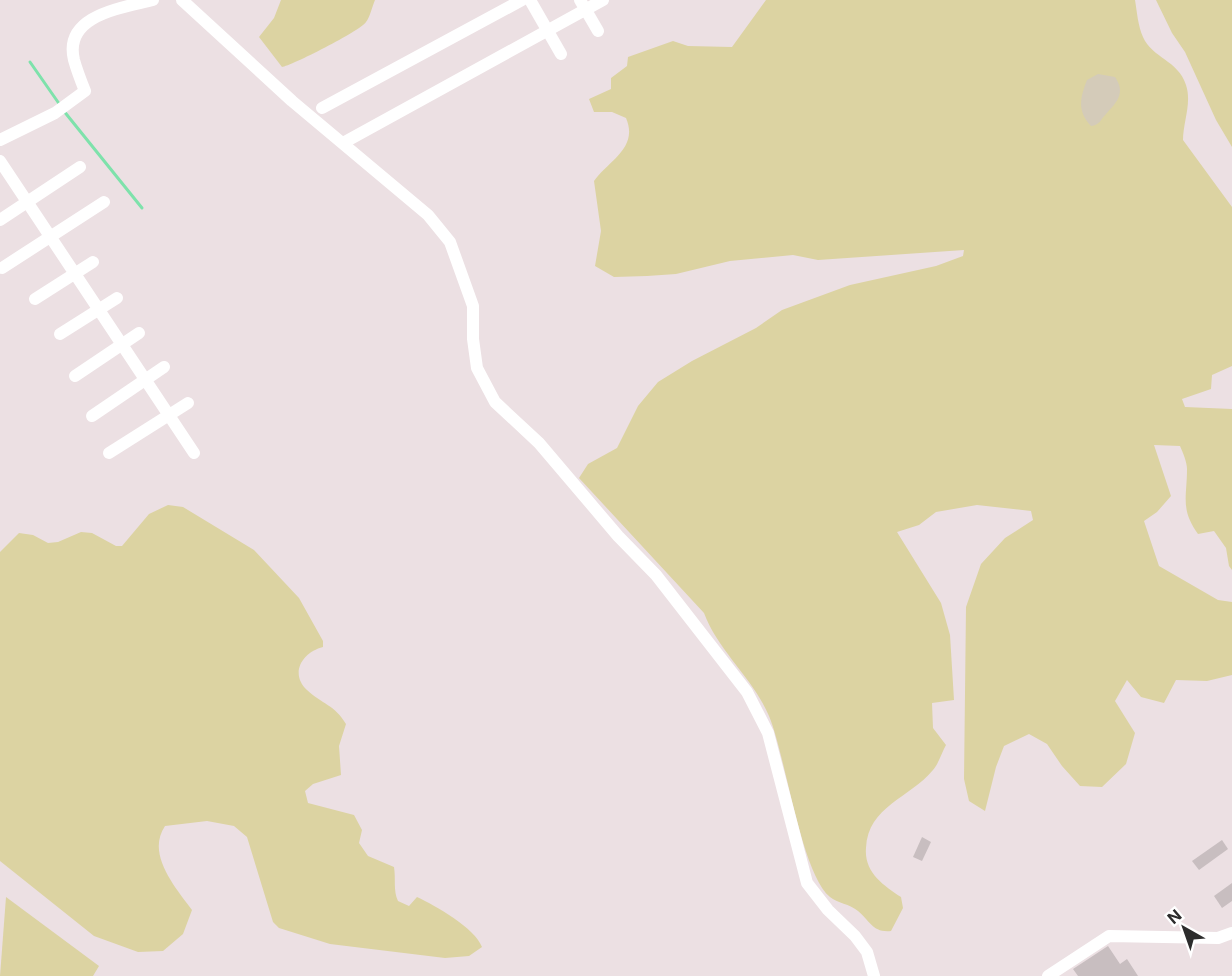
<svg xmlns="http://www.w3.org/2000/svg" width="1232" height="976" font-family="Inter,sans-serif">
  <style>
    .green { fill: #dcd3a2 }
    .cemetery { fill: #d4cbb9 }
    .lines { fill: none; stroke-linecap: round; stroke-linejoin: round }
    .stream { stroke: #7ee2ab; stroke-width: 3 }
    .building { fill: #c8bec0 }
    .minor { stroke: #fff; stroke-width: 12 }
  </style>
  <rect width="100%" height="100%" fill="#ece0e3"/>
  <g class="green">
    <path d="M281 0H375C372 7 370 17 366 22 360 31 291 66 282 67L259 37 274 18Z"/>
    <path d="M766 0H1135C1137 12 1138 26 1143 37 1152 58 1178 60 1186 85 1192 103 1183 122 1183 140L1232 207V366L1212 375 1211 389 1182 399 1185 407 1232 409V570L1229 566 1226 548 1214 531 1198 534C1180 509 1187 497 1187 469 1187 462 1183 453 1180 446L1154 445 1171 496 1157 512 1144 521 1159 566 1218 600 1232 602V675L1207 681 1176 680 1164 703 1141 697 1127 680 1115 701 1135 733 1126 764 1102 787 1080 786 1062 766 1047 744 1029 734 1004 746 996 767 985 811 969 801 964 779 966 607 981 564 1005 538 1033 520 1031 511 977 505 936 512 919 525 897 532 941 603 950 635 954 700 932 703 933 728 946 745C942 752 939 763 933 770 910 798 868 806 866 848 864 872 883 885 901 897L903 908 891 931C873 933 870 921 858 911 850 904 837 903 830 897 801 873 786 757 769 716 753 678 718 651 704 613L579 478 588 464 617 448 638 406 658 382 692 361 756 328 782 310 850 285 936 266 963 256 964 250 818 260 793 255 730 261 676 274 647 276 614 277 595 266 601 231 594 181C608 161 639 148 626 118L612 112H594L589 99 611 89V78L627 66 628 57 673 41 688 46 732 47Z"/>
    <path d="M1156 0H1232V147L1216 120 1185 52 1172 33Z"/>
    <path d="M168 505 183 507 254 550 299 598 323 641V647C303 652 289 673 307 690 322 704 335 705 346 724L339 746 341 775 313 784 305 791 308 803 354 815 362 830 359 843 368 856 394 867C396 880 393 890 398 901L409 906 417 897C436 906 475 928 482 947L469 956 445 958 330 944 279 928 273 922 247 837 234 826 207 821 165 826C146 854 175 887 192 910L183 934 163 951 138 952 94 936 0 861V552L19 533 33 535 48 543 58 542 81 532 92 533 116 546H122L149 514Z"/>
    <path d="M6 897 99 966 93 976H0Z"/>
  </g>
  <path class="cemetery" d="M1098 74 1115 77C1126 93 1117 102 1106 114 1100 120 1100 125 1091 126 1077 111 1080 98 1087 80Z"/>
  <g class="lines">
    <g class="stream">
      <path d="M30 62 60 105"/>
      <path d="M63 110 142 208"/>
    </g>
  </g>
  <g class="building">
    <path d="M922 837 931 842 922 861 913 857Z"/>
    <path d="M1222 840 1228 849 1199 870 1192 861Z"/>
    <path d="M1232 883V901L1222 908 1214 896Z"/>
    <path d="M1108 946 1120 964 1127 959 1138 976H1078L1073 969Z"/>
  </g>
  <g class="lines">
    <g class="minor">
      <path d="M182 0 292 101 428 215 450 242 473 306V339L477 368 495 402 539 443 618 536 656 575 747 692 768 733 807 883 828 910 855 936 867 952 874 976"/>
      <path d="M530 0 561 54"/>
      <path d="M580 0 598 31"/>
      <path d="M322 108 522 0"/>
      <path d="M0 140 55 113 85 91C81 81 77 71 74 60 63 15 122 8 153 0"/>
      <path d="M343 143 603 0"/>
      <path d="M0 161 194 453"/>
      <path d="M0 220 80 167"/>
      <path d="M2 268 104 202"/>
      <path d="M35 299 93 262"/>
      <path d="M60 334 117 298"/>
      <path d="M75 376 139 333"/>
      <path d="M92 416 164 367"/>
      <path d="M109 453 188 403"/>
      <path d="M1048 976 1109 936 1218 938 1232 933"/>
    </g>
  </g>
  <g transform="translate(1184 928) rotate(320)" stroke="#ffffff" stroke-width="4.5" paint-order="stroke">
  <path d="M0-4.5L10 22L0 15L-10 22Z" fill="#2c2c2c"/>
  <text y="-9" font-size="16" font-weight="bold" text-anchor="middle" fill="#2c2c2c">N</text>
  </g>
</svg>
